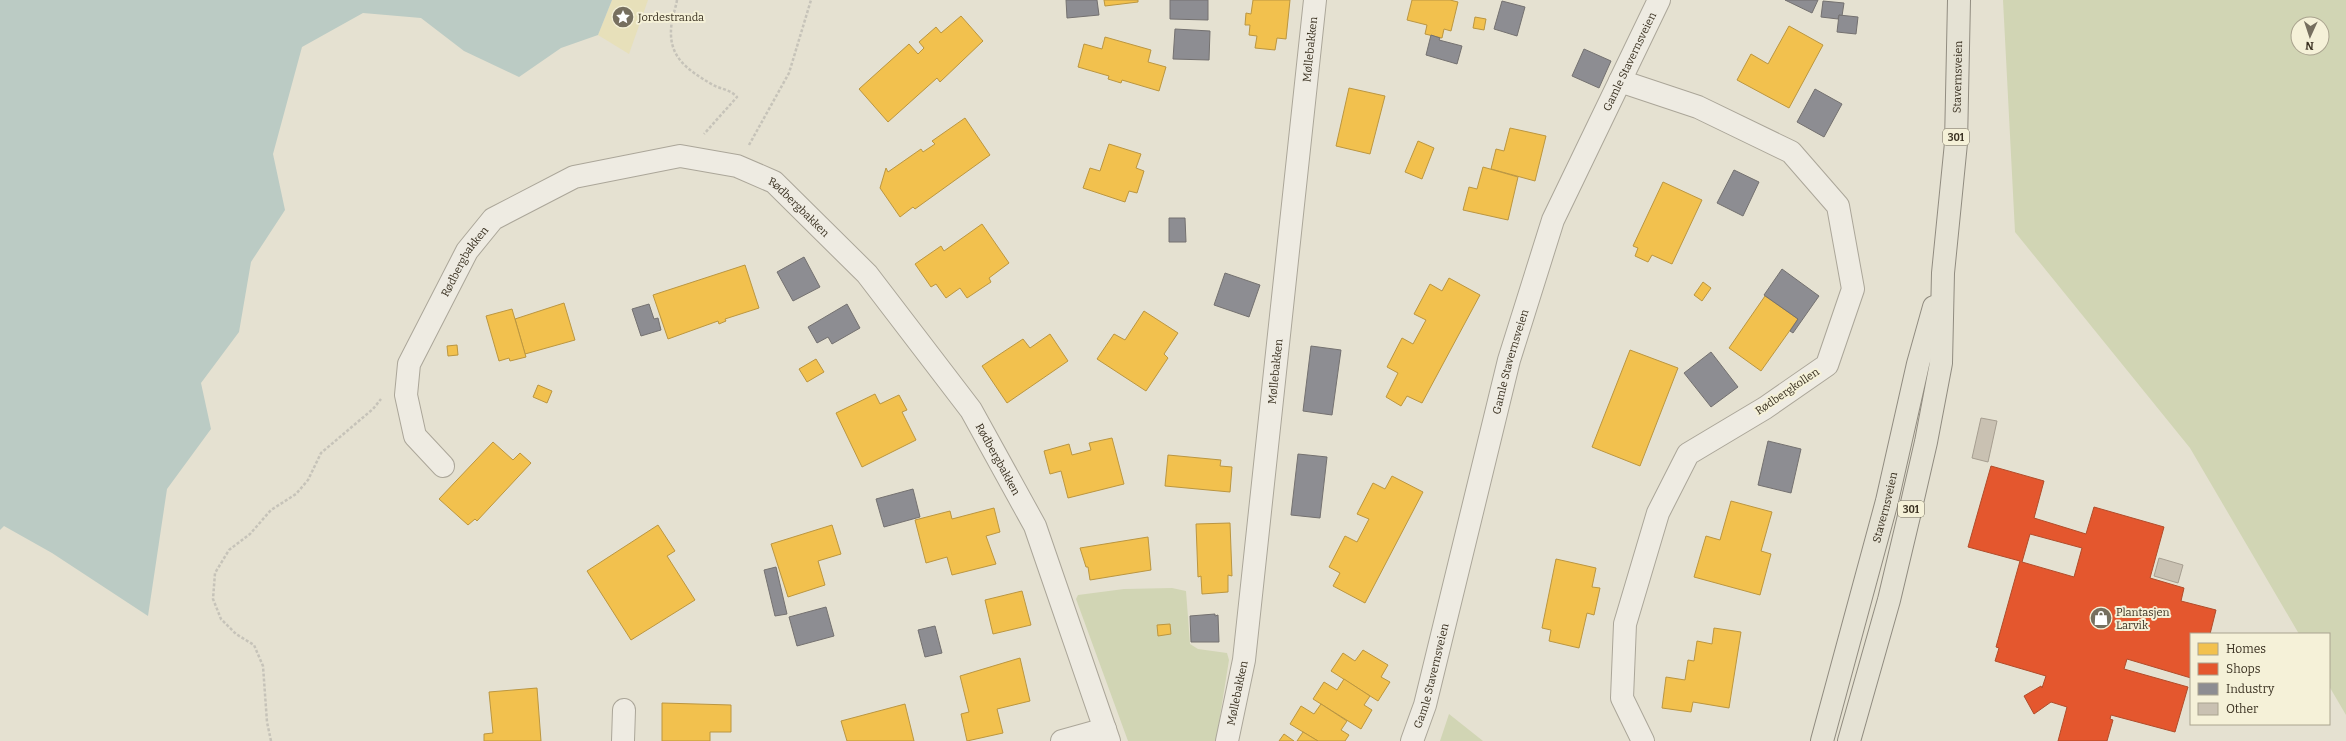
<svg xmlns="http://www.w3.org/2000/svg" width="2346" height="741" font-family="Bitter,serif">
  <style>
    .green { fill: #d1d5b4; fill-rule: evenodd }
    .sand { fill: #e7e0ba }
    .water { fill: #bbcbc4 }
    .homes { fill: #f2c14e; stroke: #bb9640 }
    .shops { fill: #e4572e; stroke: #b14c2a; fill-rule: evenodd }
    .industry { fill: #8d8d92; stroke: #747170 }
    .building { fill: #c9c1b2; stroke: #a69e90 }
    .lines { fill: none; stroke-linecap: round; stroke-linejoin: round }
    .minor-casing { stroke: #aba699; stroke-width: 24 }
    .major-casing { stroke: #918c80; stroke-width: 24 }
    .path { stroke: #c6c3b9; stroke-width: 2.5; stroke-dasharray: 3 2; stroke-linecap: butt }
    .minor { stroke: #eeebe2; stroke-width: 22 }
    .major { stroke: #e5e2d4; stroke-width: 22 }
    .labels { text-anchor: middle; stroke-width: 4; stroke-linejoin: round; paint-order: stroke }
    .shield { fill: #f5f1d8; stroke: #726b58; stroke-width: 1 }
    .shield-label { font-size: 10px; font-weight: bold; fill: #3a3121 }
    .poi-label { font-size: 11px; fill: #3a3121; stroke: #f5f1d8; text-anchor: start }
    .street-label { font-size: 11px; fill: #3a3121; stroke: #f5f1d8 }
  </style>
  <rect width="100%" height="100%" fill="#e5e1d1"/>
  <g class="green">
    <path d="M2003 0H2346V715L2329 686V634H2299L2190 448 2015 232ZM2298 24H2322V48H2298Z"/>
    <path d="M1172 588 1186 591 1190 644 1198 649 1227 653 1229 660 1216 741H1128L1076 599 1078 595 1124 589Z"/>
    <path d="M1449 714 1483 741H1440Z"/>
  </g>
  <path class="sand" d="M612 0H648L629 54 598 35Z"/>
  <path class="water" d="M0 0H612L598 35 561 48 519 77 464 51 421 18 363 13 302 47 273 154 285 210 251 262 239 332 201 383 211 429 167 489 148 616 52 553 4 526 0 530Z"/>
  <g class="homes">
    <path d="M1104 0H1138V2L1105 6Z"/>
    <path d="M1253 0H1290L1286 39 1277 38 1275 50 1255 48 1257 36 1249 35 1250 25H1245L1246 13 1251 14Z"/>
    <path d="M1412 0H1450L1458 2 1451 31 1444 29 1442 38 1425 34 1427 25 1407 20Z"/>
    <path d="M961 16 983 41 940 82 937 78 888 122 859 89 909 44 918 54 924 48 919 42 936 27 941 33Z"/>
    <path d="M1475 17 1486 19 1484 30 1473 28Z"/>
    <path d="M1789 26 1823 45 1789 108 1737 80 1751 54 1768 64Z"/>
    <path d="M1105 37 1151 50 1148 62 1166 67 1159 91 1122 80 1121 83 1108 79 1109 76 1078 67 1084 44 1102 49Z"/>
    <path d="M1349 88 1385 96 1370 154 1336 146Z"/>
    <path d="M965 118 990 155 915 209 913 207 900 217 880 188 886 168 888 172 921 149 923 152 935 144 932 141Z"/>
    <path d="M1510 128 1546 136 1535 181 1491 169 1496 149 1504 151Z"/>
    <path d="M1418 141 1434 148 1422 179 1405 172Z"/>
    <path d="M1109 144 1141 154 1136 168 1144 171 1137 193 1129 191 1125 202 1083 188 1090 168 1100 171Z"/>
    <path d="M1483 167 1518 177 1508 220 1463 210 1469 187 1477 189Z"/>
    <path d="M1663 182 1702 200 1672 264 1652 255 1648 262 1635 256 1638 248 1633 246Z"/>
    <path d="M982 224 1009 263 989 278 991 282 967 298 960 288 946 298 936 284 931 287 915 264 941 246 944 251Z"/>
    <path d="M745 265 759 308 725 319 726 321 719 324 718 321 668 339 653 295Z"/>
    <path d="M1449 278 1480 295 1422 403 1407 396 1401 406 1386 397 1398 373 1387 367 1402 338 1413 344 1426 320 1414 314 1430 284 1442 291Z"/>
    <path d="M1703 282 1711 288 1702 301 1694 295Z"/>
    <path d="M1765 296 1798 319 1761 371 1729 348Z"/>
    <path d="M564 303 575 340 525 354 515 319Z"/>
    <path d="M512 309 526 357 510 361 509 358 499 361 486 316Z"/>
    <path d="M1144 311 1178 333 1164 354 1168 358 1146 391 1097 359 1114 334 1125 340Z"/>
    <path d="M1050 334 1068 361 1007 403 982 366 1023 339 1030 348Z"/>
    <path d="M457 345 458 355 448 356 447 346Z"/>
    <path d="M1630 350 1678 368 1640 466 1592 447Z"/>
    <path d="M816 359 824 372 807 382 799 369Z"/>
    <path d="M538 385 552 391 547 403 533 397Z"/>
    <path d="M875 394 880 404 899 395 907 410 902 412 916 440 862 467 836 413Z"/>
    <path d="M1112 438 1124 484 1068 498 1061 471 1050 474 1044 451 1069 444 1072 455 1091 450 1089 443Z"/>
    <path d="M493 442 513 460 520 453 531 463 477 521 475 519 468 525 439 499Z"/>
    <path d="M1168 455 1221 460 1220 466 1232 467 1230 492 1165 486Z"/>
    <path d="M1392 476 1423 492 1365 603 1333 586 1340 573 1329 567 1345 536 1357 542 1369 519 1357 514 1373 483 1385 489Z"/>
    <path d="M1731 501 1772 512 1761 551 1771 554 1760 595 1694 577 1706 536 1720 540Z"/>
    <path d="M994 508 1000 532 986 536 996 564 952 575 947 557 926 563 915 520 950 511 952 519Z"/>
    <path d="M1230 523 1232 576 1228 575V592L1202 594 1201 576 1198 577 1196 524Z"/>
    <path d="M658 525 675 551 667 556 695 600 631 640 587 571Z"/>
    <path d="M832 525 841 554 818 561 825 585 788 597 771 544Z"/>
    <path d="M1148 537 1151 570 1090 580 1088 567H1086L1080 548Z"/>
    <path d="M1556 559 1596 568 1592 587 1600 588 1594 615 1587 613 1579 648 1549 641 1551 630 1542 628Z"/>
    <path d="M1022 591 1031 625 993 634 985 600Z"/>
    <path d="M1170 624 1171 634 1158 636 1157 625Z"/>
    <path d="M1714 628 1741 632 1729 708 1693 702 1691 712 1662 708 1666 677 1685 680 1688 660 1694 661 1697 641 1712 644Z"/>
    <path d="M1363 650 1388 665 1381 677 1390 682 1378 701 1331 671 1343 653 1355 661Z"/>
    <path d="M1020 658 1030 701 997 709 1003 733 967 741 961 714 969 712 960 676Z"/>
    <path d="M1344 679 1370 696 1364 705 1372 710 1361 729 1313 699 1324 682 1337 690Z"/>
    <path d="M537 688 541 741H484V734L493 733 489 692Z"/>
    <path d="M662 703 731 705V732H710V741H662Z"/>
    <path d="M905 704 914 741H847L841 721Z"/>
    <path d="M1321 704 1347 721 1341 730 1349 735 1345 741H1318L1290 724 1301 706 1314 714Z"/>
    <path d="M1303 732 1318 741H1297Z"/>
    <path d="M1284 734 1294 741H1279Z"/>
  </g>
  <path class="shops" d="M1991 466 2044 481 2034 518 2086 534 2094 507 2164 527 2150 578 2184 588 2181 601 2216 610 2210 634H2191V678L2127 659 2124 669 2188 687 2175 732 2111 715 2110 719 2113 720 2107 741H2058L2067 707 2051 702 2034 714 2024 696 2041 686 2042 688 2046 676 1995 661 1999 648 1996 647 2020 561 1968 547ZM2030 534 2082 548 2074 577 2022 562Z"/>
  <g class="industry">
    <path d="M1066 0H1097L1099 15 1067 18Z"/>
    <path d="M1170 0H1208V20L1170 19Z"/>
    <path d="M1785 0H1818L1812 13Z"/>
    <path d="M1502 1 1525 7 1517 36 1494 29Z"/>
    <path d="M1823 1 1844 3 1842 16 1839 15 1838 19 1821 17Z"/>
    <path d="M1839 15 1858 17 1856 34 1837 32Z"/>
    <path d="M1175 29 1210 31 1209 60 1173 59Z"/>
    <path d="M1431 35 1440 38 1439 40 1462 46 1457 64 1426 55Z"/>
    <path d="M1584 49 1611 61 1599 88 1572 76Z"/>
    <path d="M1815 89 1842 104 1824 137 1797 122Z"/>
    <path d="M1734 170 1759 182 1743 216 1717 203Z"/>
    <path d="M1169 218H1185L1186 242H1169Z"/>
    <path d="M804 257 820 287 793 301 777 272Z"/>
    <path d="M1782 269 1819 296 1793 333 1790 331 1798 319 1764 295Z"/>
    <path d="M1225 273 1260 285 1249 317 1214 305Z"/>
    <path d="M649 304 654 319 658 318 661 330 641 336 632 309Z"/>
    <path d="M847 304 860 328 832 344 828 337 817 343 808 327Z"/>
    <path d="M1311 346 1341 350 1332 415 1303 411Z"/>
    <path d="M1711 352 1738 387 1711 407 1684 373Z"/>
    <path d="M1768 441 1801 449 1791 493 1758 485Z"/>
    <path d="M1298 454 1327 457 1320 518 1291 515Z"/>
    <path d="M913 489 920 517 884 527 876 499Z"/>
    <path d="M776 567 787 614 775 616 764 570Z"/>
    <path d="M826 607 834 636 797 646 789 617Z"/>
    <path d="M1215 614V616L1218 615 1219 642H1191L1190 616Z"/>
    <path d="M935 626 942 653 925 657 918 630Z"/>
  </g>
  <g class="building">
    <path d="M1981 418 1997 421 1988 462 1972 458Z"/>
    <path d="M2159 558 2183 565 2178 583 2154 576Z"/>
  </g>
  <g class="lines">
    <g class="minor-casing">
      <g id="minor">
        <path d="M1620 81 1698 107 1791 152 1838 206 1853 289 1827 365 1765 408 1688 454 1658 513 1625 624 1622 698 1643 741"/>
        <path id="s1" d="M443 466 415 436 406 395 409 364 467 251 493 219 574 177 680 156 737 166 774 182 867 274 971 410 1035 526 1109 741"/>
        <path d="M623 741 624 710"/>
        <path d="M1062 741 1105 729"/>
        <path id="s2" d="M1227 741 1244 660 1315 0"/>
        <path id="s3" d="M1412 741 1425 705 1509 360 1553 220 1659 0"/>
      </g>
    </g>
    <g class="major-casing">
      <g id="major">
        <path id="s4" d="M1822 741 1887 501 1918 364 1934 307"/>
        <path id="s5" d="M1849 741 1889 600 1909 516 1926 442 1941 363 1943 273 1956 143 1959 0"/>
      </g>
    </g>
    <g class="path">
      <path d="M677 0C676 7 673 14 672 21 666 56 686 69 713 85 721 89 731 90 737 97L704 134"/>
      <path d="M749 145 789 73 811 0"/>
      <path d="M271 741 267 722 263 666 254 645 236 634 221 619 213 599 215 573 229 550 250 534 271 510 296 494 308 480 321 453 373 409 381 399"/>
    </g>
    <use href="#minor" class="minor"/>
    <use href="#major" class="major"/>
  </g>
  <defs>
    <g id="sight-disc" transform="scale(1.15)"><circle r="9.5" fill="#766f5f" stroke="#f5f1d8"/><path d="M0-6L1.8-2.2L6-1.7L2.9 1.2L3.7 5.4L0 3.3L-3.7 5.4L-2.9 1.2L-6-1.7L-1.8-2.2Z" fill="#fff"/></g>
    <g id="shop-disc" transform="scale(1.15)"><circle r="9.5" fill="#766f5f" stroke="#f5f1d8"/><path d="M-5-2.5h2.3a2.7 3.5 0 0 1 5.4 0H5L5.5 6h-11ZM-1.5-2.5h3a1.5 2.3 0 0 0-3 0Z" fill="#fff"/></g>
  </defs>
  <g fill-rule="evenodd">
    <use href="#sight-disc" x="623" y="17"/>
    <use href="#shop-disc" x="2101" y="618"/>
  </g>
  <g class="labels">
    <g class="shield">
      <rect x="1943" y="129" width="26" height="16" rx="3"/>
      <rect x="1898" y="501" width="26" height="16" rx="3"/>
    </g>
    <g class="shield-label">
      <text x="1956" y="141">301</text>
      <text x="1911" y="513">301</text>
    </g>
    <g class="poi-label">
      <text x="638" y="21">Jordestranda</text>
      <text x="2116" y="616">Plantasjen<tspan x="2116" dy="13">Larvik</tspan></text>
    </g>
    <g class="street-label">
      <text dy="4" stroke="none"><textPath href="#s2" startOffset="697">Møllebakken</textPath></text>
      <text dy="4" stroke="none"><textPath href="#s3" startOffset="716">Gamle Stavernsveien</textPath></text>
      <text dy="4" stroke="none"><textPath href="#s5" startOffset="676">Stavernsveien</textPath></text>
      <text dy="4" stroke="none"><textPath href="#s1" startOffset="615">Rødbergbakken</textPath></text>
      <text dy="4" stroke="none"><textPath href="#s1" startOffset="231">Rødbergbakken</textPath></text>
      <text dy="4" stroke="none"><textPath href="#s3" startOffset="392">Gamle Stavernsveien</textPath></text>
      <text dy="4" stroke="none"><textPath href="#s2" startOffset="373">Møllebakken</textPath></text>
      <text transform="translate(1787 391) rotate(-34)" y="4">Rødbergkollen</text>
      <text dy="4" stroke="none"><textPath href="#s1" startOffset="938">Rødbergbakken</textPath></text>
      <text dy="4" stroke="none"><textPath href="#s4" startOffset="242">Stavernsveien</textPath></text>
      <text dy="4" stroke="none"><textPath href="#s3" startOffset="68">Gamle Stavernsveien</textPath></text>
      <text dy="4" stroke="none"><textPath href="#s2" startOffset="49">Møllebakken</textPath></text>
    </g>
  </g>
  <rect x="2190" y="633" width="140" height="92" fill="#f5f1d8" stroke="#aaa48f"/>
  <rect x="2198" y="643" width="20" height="12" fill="#f2c14e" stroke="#aaa48f"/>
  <text x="2226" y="653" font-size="12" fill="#3a3121">Homes</text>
  <rect x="2198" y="663" width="20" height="12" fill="#e4572e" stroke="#aaa48f"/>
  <text x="2226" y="673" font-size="12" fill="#3a3121">Shops</text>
  <rect x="2198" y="683" width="20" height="12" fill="#8d8d92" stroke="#aaa48f"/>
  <text x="2226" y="693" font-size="12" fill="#3a3121">Industry</text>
  <rect x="2198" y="703" width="20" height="12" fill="#c9c1b2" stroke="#aaa48f"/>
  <text x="2226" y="713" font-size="12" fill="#3a3121">Other</text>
  <g transform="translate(2310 36) rotate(183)"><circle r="19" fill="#f5f1d8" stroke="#aaa48f"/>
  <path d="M0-3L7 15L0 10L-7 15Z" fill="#766f5f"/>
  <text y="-6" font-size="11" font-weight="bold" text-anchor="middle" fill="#3a3121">N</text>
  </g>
</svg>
